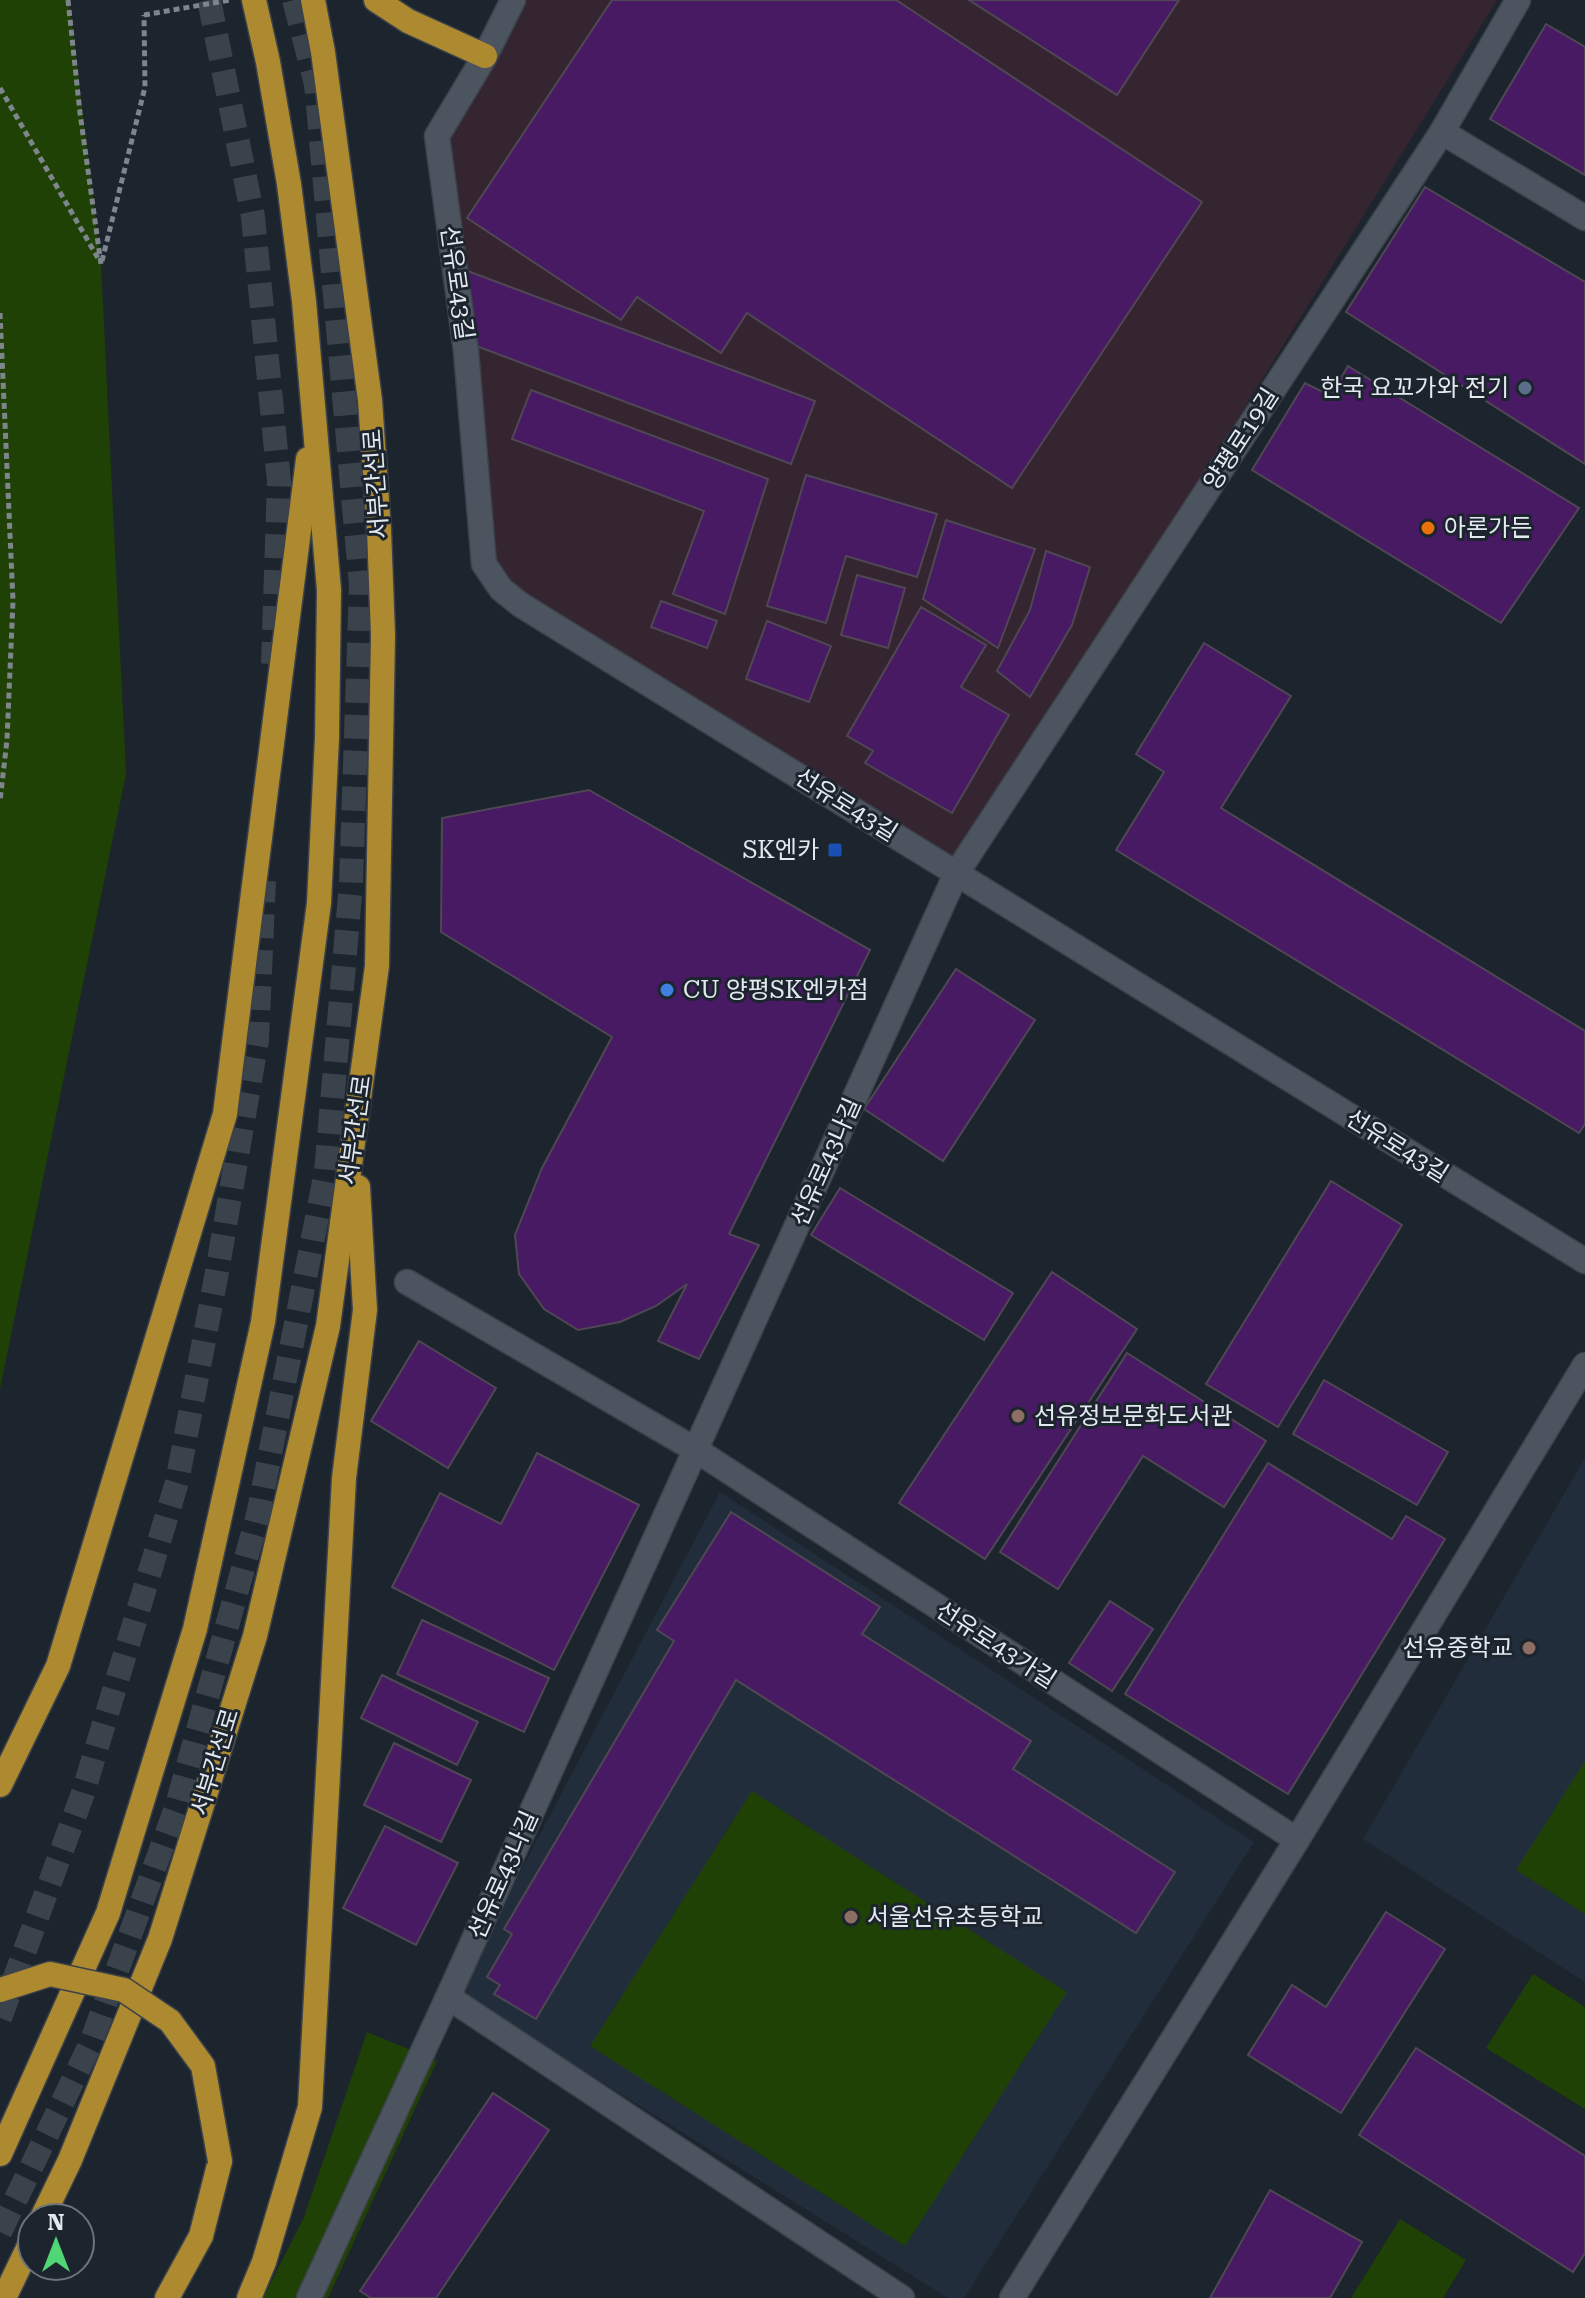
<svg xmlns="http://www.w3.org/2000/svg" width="1585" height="2298" font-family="'Roboto Serif','Noto Sans KR',serif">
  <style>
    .built { fill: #222d3c }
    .industrial { fill: #342531 }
    .green { fill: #1f4105 }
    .building { fill: #481a63; stroke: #4f4854; stroke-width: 2 }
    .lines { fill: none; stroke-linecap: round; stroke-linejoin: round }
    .highway-tunnel { stroke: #3a424b; stroke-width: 24; stroke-dasharray: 24 12; stroke-linecap: butt }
    .street-casing { stroke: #3c424a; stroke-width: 27 }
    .secondary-casing { stroke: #3c424a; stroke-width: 27 }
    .primary-casing { stroke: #3c424a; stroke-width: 27 }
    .path { stroke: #7f858d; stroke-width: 5; stroke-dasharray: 6 4; stroke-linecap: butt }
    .street { stroke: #4c545f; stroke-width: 24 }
    .secondary { stroke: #4c545f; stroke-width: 24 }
    .primary { stroke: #ad892f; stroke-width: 24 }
    .primary-bridge-casing { stroke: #3c424a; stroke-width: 27; stroke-linecap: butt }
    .path-bridge { stroke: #7f858d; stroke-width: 5; stroke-dasharray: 6 4; stroke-linecap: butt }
    .primary-bridge { stroke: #ad892f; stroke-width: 24 }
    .service-dot { fill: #5c6f8a; stroke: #1c242e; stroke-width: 3 }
    .food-dot { fill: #e8710a; stroke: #1c242e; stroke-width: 3 }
    .transit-dot { fill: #1a4fb4; stroke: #1c242e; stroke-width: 3 }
    .shop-dot { fill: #3f7fe0; stroke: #1c242e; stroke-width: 3 }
    .education-dot { fill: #8d6e63; stroke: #1c242e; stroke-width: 3 }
    .labels { text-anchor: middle; stroke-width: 6; stroke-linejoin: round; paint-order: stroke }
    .street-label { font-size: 24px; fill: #e4e9ef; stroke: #1c242e }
    .poi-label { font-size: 24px; fill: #e4e9ef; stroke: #1c242e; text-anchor: start }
  </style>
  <rect width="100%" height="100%" fill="#1c242e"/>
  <g class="built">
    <path d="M1585 1458V1982L1363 1839Z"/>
    <path d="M720 1492 1254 1842 964 2298H948L457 1992Z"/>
  </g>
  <path class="industrial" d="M513 0H1497L956 874 521 605 484 564 437 136Z"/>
  <g class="green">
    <path d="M0 0H69L101 264 126 774 0 1389Z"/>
    <path d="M1585 1761V1914L1516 1870Z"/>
    <path d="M752 1791 1067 1992 905 2246 590 2046Z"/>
    <path d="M1533 1974 1585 2007V2109L1486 2048Z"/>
    <path d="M367 2032 437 2061 328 2298H263L304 2217Z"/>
    <path d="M1400 2219 1466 2260 1443 2298H1351Z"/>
  </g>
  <g class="building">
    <path d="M612 0H896L1202 202 1012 488 747 313 721 353 637 297 621 320 467 218Z"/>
    <path d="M969 0H1179L1117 95Z"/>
    <path d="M1546 24 1585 47V175L1490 119Z"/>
    <path d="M1425 187 1585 282V464L1346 312Z"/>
    <path d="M465 270 815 401 791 464 471 344Z"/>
    <path d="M1348 366 1579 508 1501 623 1252 470 1305 383 1331 396Z"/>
    <path d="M531 390 768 479 725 614 673 594 704 511 512 439Z"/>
    <path d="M806 475 937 514 917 577 846 556 826 623 767 606Z"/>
    <path d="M946 520 1035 549 998 648 923 599Z"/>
    <path d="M1046 551 1090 567 1072 625 1030 697 997 671 1030 610Z"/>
    <path d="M857 575 905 588 888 648 841 635Z"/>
    <path d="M661 601 717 621 707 648 651 627Z"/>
    <path d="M921 607 986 645 961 687 1009 715 952 813 865 763 873 751 847 736Z"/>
    <path d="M767 621 831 646 809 702 746 679Z"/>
    <path d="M1204 643 1291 696 1221 808 1585 1031V1124L1579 1133 1116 850 1164 772 1136 754Z"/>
    <path d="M589 790 870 950 729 1234 759 1245 699 1359 658 1341 687 1284 656 1306 620 1322 578 1330 544 1309 519 1274 515 1235 542 1168 612 1037 441 932 442 818Z"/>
    <path d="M956 969 1035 1020 943 1161 864 1109Z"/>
    <path d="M1331 1181 1402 1225 1278 1427 1206 1384Z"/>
    <path d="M840 1188 1013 1293 984 1340 811 1235Z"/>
    <path d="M1052 1272 1137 1329 985 1559 899 1503Z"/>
    <path d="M419 1341 496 1388 448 1468 371 1421Z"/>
    <path d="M1127 1353 1266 1441 1224 1507 1143 1456 1058 1589 1000 1552Z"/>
    <path d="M1324 1380 1448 1452 1417 1505 1293 1434Z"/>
    <path d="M537 1453 639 1505 554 1670 392 1587 440 1493 501 1524Z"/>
    <path d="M1268 1463 1392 1539 1406 1516 1445 1539 1288 1794 1125 1694Z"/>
    <path d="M731 1512 880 1607 862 1634 1031 1741 1013 1769 1175 1872 1136 1933 736 1680 536 2019 494 1994 500 1985 487 1977 512 1934 504 1929 674 1641 657 1630Z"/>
    <path d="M1110 1601 1153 1629 1112 1691 1069 1663Z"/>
    <path d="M422 1620 549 1678 524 1732 397 1674Z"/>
    <path d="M382 1675 478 1722 457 1765 361 1718Z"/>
    <path d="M394 1743 471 1780 441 1842 364 1805Z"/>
    <path d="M385 1826 458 1863 416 1945 343 1908Z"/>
    <path d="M1386 1912 1445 1949 1341 2113 1248 2055 1292 1985 1326 2007Z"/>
    <path d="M1416 2048 1585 2156V2253L1573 2272 1359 2135Z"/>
    <path d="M493 2093 549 2130 436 2298H371L360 2291Z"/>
    <path d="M1270 2190 1362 2242 1330 2298H1210Z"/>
  </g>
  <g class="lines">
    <g class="highway-tunnel">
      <path d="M209 0 253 217 279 481 273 664"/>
      <path d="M0 2018 83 1793 177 1482 217 1272 257 1040 264 881"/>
      <path d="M0 2232 91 2043 177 1805 258 1515 326 1172 351 884 361 585 316 84 294 0"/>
    </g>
    <g class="street-casing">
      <g id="street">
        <path d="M1442 132 1585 218"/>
        <path d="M407 1282 696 1450 1297 1840"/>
        <path d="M448 1997 902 2298"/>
        <path d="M309 2298 448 1997 956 874 1442 132 1518 0"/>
        <path d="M1012 2298 1297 1840 1585 1365"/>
      </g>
    </g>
    <g class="secondary-casing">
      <path id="secondary" d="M513 0 485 56 437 136 466 351 484 564 501 589 521 605 1585 1261"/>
    </g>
    <g class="primary-casing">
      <g id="primary">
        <path d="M376 0 408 21 485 56"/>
        <path d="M0 1785 58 1666 225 1114 308 459"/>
        <path d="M0 2154 108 1913 195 1629 263 1322 319 903 327 738 329 590 304 301 289 184 268 62 254 0"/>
        <path d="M42 2218 70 2160 160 1939 255 1636 328 1326 377 966 383 635 379 530 370 400 323 52 313 0"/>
        <path d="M4 2298 32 2240"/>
        <path d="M167 2298 201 2236 220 2161"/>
        <path d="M249 2298 264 2262 310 2107 344 1478 365 1310 358 1187"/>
      </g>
    </g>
    <g class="path">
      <path d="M68 0 80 113 101 264"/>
      <path d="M0 88 99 260"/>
      <path d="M102 261 145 87 144 15"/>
      <path d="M0 313 13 601 7 740 0 801"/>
    </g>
    <use href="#street" class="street"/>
    <use href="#secondary" class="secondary"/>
    <use href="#primary" class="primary"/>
    <g class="primary-bridge-casing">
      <path id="primary-bridge" d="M0 1990 50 1974 124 1990 170 2021 203 2066 220 2161"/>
    </g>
    <path class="path-bridge" d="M144 15 230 0"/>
    <use href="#primary-bridge" class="primary-bridge"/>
  </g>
  <circle class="service-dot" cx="1525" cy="388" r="8"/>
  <circle class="food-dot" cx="1428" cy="528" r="8"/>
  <rect class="transit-dot" x="827" y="842" width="16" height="16" rx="4"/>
  <circle class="shop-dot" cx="667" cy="990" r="8"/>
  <g class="education-dot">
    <circle cx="1018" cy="1416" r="8"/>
    <circle cx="1529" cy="1648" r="8"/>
    <circle cx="851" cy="1917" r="8"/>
  </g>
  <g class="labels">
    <g class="street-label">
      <text transform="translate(457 283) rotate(82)" y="8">선유로43길</text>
      <text transform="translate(1241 439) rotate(-57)" y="8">양평로19길</text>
      <text transform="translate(376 484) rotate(-94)" y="8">서부간선로</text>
      <text transform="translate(846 805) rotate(32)" y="8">선유로43길</text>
      <text transform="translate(355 1130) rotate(-82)" y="8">서부간선로</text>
      <text transform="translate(1397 1146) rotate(32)" y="8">선유로43길</text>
      <text transform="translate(826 1162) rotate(-66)" y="8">선유로43나길</text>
      <text transform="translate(996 1645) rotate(33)" y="8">선유로43가길</text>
      <text transform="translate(215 1762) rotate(-73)" y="8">서부간선로</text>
      <text transform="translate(503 1875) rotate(-66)" y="8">선유로43나길</text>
    </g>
    <g class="poi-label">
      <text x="1509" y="396" text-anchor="end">한국 요꼬가와 전기</text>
      <text x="1444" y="536">아론가든</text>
      <text x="819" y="858" text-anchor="end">SK엔카</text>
      <text x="683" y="998">CU 양평SK엔카점</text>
      <text x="1034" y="1424">선유정보문화도서관</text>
      <text x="1513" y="1656" text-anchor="end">선유중학교</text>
      <text x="867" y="1925">서울선유초등학교</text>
    </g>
  </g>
  <g transform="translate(56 2242)"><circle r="38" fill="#1c242e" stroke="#6c737b" stroke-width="2"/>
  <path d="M0-6L14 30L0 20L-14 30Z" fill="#50d674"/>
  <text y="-12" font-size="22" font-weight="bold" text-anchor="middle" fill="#e4e9ef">N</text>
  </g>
</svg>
